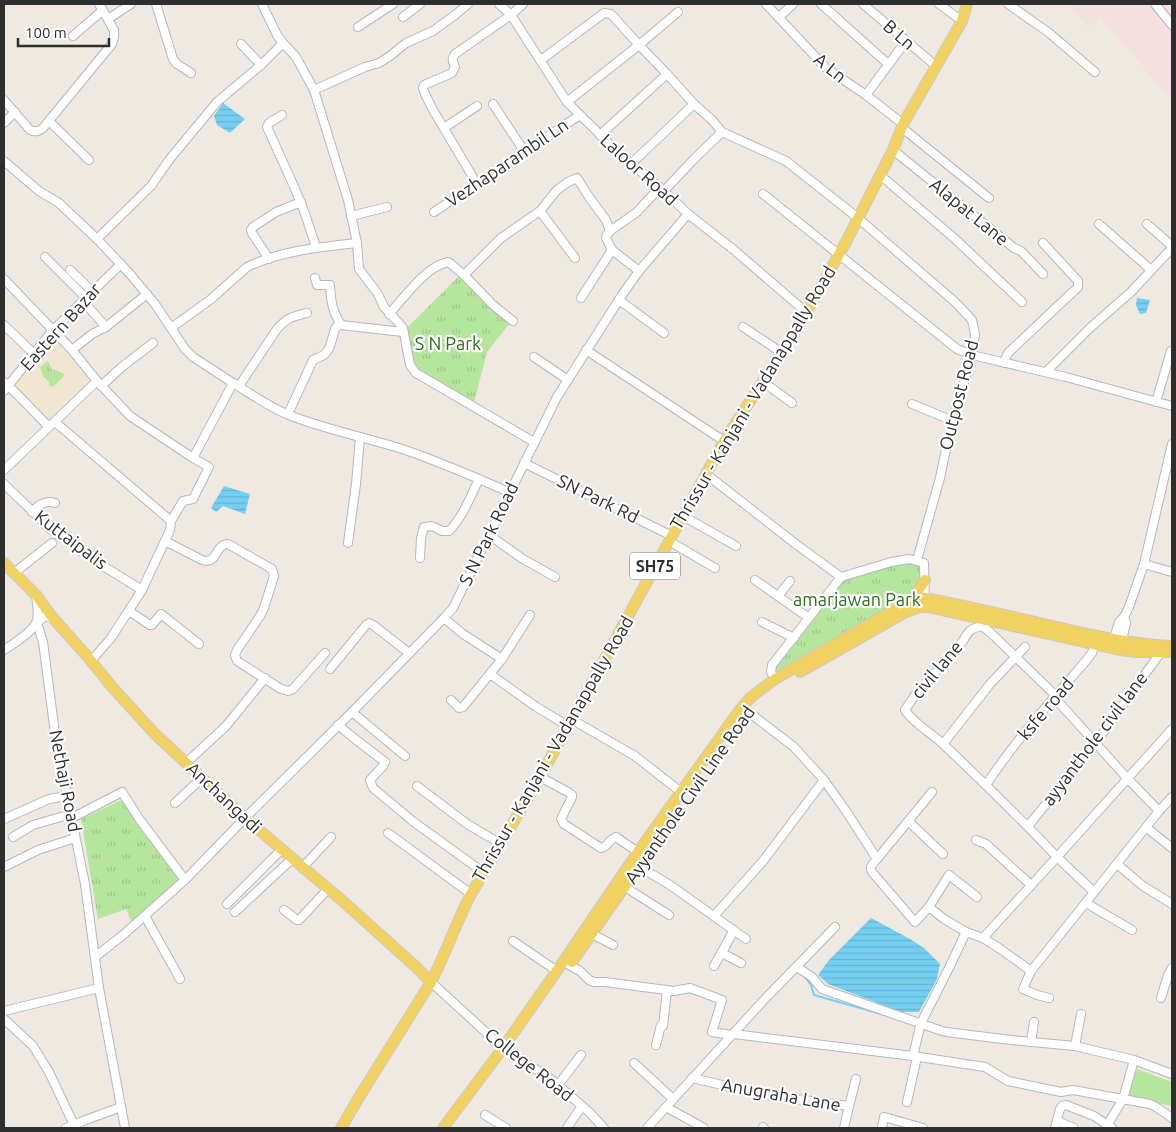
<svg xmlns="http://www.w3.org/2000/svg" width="1176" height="1132" font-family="Ubuntu,sans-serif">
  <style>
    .education { fill: #f0e6d1 }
    .medical { fill: #f5dfe0 }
    .grass { fill: #b6e59e }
    .park { fill: url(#park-tufts) }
    .water { fill: url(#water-rules) }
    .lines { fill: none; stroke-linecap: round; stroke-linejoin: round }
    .stream { stroke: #75cff0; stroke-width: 2 }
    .minor-casing { stroke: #b4b7c1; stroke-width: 10 }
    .major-casing { stroke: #c9c9c9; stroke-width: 12 }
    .minor { stroke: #fff; stroke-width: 8 }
    .major { stroke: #f2d163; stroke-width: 10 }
    .labels { text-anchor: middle; stroke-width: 4.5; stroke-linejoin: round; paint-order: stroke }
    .shield { fill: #fff; stroke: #6d6d6d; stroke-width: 1 }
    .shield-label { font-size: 16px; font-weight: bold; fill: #2e2e2e }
    .street-label { font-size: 18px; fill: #2e2e2e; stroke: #fff }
    .park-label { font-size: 18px; fill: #2c6e1b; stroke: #fff }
  </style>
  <defs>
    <pattern id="park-tufts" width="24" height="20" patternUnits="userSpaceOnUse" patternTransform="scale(1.25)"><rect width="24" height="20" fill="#b6e59e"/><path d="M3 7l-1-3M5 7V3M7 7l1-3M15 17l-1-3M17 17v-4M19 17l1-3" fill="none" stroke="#9dc588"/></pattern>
    <pattern id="water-rules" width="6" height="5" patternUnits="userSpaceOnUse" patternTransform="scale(1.25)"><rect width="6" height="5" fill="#75cff0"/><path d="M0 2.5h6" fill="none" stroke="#66b2ce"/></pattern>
  </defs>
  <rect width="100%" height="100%" fill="#efe9e1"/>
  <path class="education" d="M53 333 94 381 49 424 12 386Z"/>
  <path class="medical" d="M1070 4H1166L1172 11V101L1100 16 1088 27 1069 5Z"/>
  <path class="grass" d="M1137 1069 1172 1082V1104L1171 1106 1127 1096Z"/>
  <g class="park">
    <path d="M461 274 510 323 487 352 473 406 412 369 403 332Z"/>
    <path d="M48 361 52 370H56L64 374 63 377 53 387 49 386V382L43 376 40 367Z"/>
    <path d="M891 562 924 563 925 580 912 600 775 678 772 665 841 577Z"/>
    <path d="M121 800 181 880 132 923 126 909 98 919 81 819Z"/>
  </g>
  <g class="water">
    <path d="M223 103 245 119 230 133 217 125 214 116Z"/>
    <path d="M1137 298 1150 300 1146 313 1140 314 1136 305Z"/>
    <path d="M224 486 250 494 245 514 223 506 216 512 211 508Z"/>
    <path d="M871 918 910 939 924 948 940 964 937 979 919 1012H901L828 984 818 975 829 960Z"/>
  </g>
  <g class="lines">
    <path class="stream" d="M804 976 811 985 814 995 892 1017"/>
    <g class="minor-casing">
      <g id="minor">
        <path d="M156 4 173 59 177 64 191 73"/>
        <path d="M262 4 277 35 283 43 296 57 314 90 348 200 357 243 359 269 378 294 384 307 398 322 403 328 410 365 416 373 534 442"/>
        <path d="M499 4 511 15 567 102 580 115 619 153 664 191 688 214 734 250 806 312"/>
        <path d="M766 4 826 68 866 95 903 124"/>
        <path d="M821 4 888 64"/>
        <path d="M863 4 936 66"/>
        <path d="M939 4 962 21"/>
        <path d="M1008 4 1048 32 1095 72"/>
        <path d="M1155 4 1172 25"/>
        <path d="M403 17 420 4"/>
        <path d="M779 17 793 4"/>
        <path d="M108 19 131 4"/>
        <path d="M358 27 393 4"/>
        <path d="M73 36 103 10"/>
        <path d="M241 44 261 65"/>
        <path d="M541 60 604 13 611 14 639 45 567 102"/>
        <path d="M667 74 639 45 678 12"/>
        <path d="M314 90 365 67 379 63 390 56 406 43 433 31 455 15 468 4"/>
        <path d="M866 95 906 41"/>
        <path d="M4 100 30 130C35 132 38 132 43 128L112 44 114 37V30L99 4"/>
        <path d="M493 104 524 151"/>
        <path d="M282 115 269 123 267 127 296 191 304 211 316 247"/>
        <path d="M49 121 89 160"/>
        <path d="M4 123 15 112"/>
        <path d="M901 127 989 198"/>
        <path d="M444 128 477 106"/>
        <path d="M722 132 786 161 858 218 955 302 972 320 975 334 972 355 956 410 950 430 940 478 917 560"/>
        <path d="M600 135 667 74 694 104"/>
        <path d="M893 150 1014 248 1021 251 1043 274"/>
        <path d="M4 161 39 191 59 203 97 239 130 274 155 304 185 349 193 357 233 383 193 458"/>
        <path d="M632 163 694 104 713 121 722 132 694 159 664 191"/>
        <path d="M880 175 954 238 1022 302"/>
        <path d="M477 184 433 110 425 94 423 88 424 85 452 73 455 67C453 62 451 59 455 54L511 15 523 4"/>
        <path d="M763 194 957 349 972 355 1066 377 1172 406"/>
        <path d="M540 211 575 258"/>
        <path d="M434 212 580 115"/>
        <path d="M351 216 387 207"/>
        <path d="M1099 224 1151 270"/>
        <path d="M1147 224 1172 246"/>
        <path d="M97 239 151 186 169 160 217 102 261 65 283 43"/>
        <path d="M45 257 86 298"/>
        <path d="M269 259 252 233 251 230 253 227 276 212 301 202"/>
        <path d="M70 270 92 291"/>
        <path d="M639 271 612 250 606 238 607 235 610 231 637 212 660 187"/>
        <path d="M315 278 317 285H330C331 302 332 310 341 325"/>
        <path d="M4 279 72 350 97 381 4 470"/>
        <path d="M581 298 612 250"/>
        <path d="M619 300 664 333"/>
        <path d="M83 301 106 327"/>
        <path d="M389 314C405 297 425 267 448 262L451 264 464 275"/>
        <path d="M513 321 493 305 464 275 501 238 540 211 557 190 568 182 577 178 589 197 606 220 610 231"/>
        <path d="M4 325 34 354"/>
        <path d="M743 327 781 352"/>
        <path d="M171 328 210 300 247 267C280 251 320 247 357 243"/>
        <path d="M72 350 92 334 106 327 147 294"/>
        <path d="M586 350 724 441"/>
        <path d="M534 357 568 380"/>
        <path d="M1004 363 1006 357 1008 353 1078 287V281L1043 243"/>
        <path d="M1046 372 1091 327 1131 292 1172 248"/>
        <path d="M762 381 792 403"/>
        <path d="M4 382C20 396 34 412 49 427"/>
        <path d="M233 383C251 394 269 407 289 415 324 429 360 436 396 447 434 459 472 476 509 492"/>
        <path d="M101 386 123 366 153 343"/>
        <path d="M239 386 277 329C288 317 291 317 307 313"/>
        <path d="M4 391 53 330 121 264"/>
        <path d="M1156 402 1171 351"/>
        <path d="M912 404 953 421"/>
        <path d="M288 414 313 360 324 355 328 350 330 346 335 329 337 326 341 325 403 332"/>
        <path d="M55 422 171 521"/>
        <path d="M524 463 672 536"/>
        <path d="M706 474 797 545 841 577 891 562 909 559 924 563 925 603"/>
        <path d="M4 484 53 531 95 561 142 590"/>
        <path d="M32 512C38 505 46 500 55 503"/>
        <path d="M683 516 736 546"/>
        <path d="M489 535 523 559 555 577"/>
        <path d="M165 541 202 560C218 565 214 545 228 544L272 569 274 576 264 608 260 616 237 650 235 655 237 661 281 689 288 691 293 689 325 653"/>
        <path d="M669 541 715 568"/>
        <path d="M348 543 356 484 360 437"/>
        <path d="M420 558 421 538 424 527 432 526 442 531H449C463 517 470 497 479 479"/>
        <path d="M1144 564 1172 572"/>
        <path d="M14 573 52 543"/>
        <path d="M755 580 809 618"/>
        <path d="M778 596 790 581"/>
        <path d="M129 611 150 625H152L161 614 199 644"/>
        <path d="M53 618 45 616 37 623 43 642 56 741 85 884 99 988 125 1128"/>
        <path d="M444 618 463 634 502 659"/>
        <path d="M762 622 794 638"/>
        <path d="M982 626 991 633 1056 696"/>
        <path d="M1113 642 1119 622 1124 617 1129 607 1144 564 1172 444"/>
        <path d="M1121 644 1126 623 1124 617"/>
        <path d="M4 650C13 644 35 631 37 620 39 612 37 604 36 596"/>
        <path d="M91 661 111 638 142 590 170 530 171 521 183 501 193 499 209 467 193 458 130 416 97 381"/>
        <path d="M330 669 366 625 369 623 373 625 409 653"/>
        <path d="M490 674 535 706 568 726"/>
        <path d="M775 679 771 672 772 665 841 577"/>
        <path d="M1054 697 1127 778 1159 811"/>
        <path d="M451 700 459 708 463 707 502 659 530 615"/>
        <path d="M742 707 794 747 824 780 846 811 877 859C873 864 869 866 872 872L915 922 929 907 949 875 977 897"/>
        <path d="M352 712 405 756"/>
        <path d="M571 719 635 756 681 792"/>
        <path d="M338 725 355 739 385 762 383 766 370 780 373 788 415 823 483 872"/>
        <path d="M943 744 990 684 1025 647"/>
        <path d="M186 763 226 726 265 678"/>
        <path d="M540 777 568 792 572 795V797L561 819 564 824 601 848C608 847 609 839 616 837L638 852"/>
        <path d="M986 785C1015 741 1050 702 1085 662L1092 653 1095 644"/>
        <path d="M417 786 467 824 501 844"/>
        <path d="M175 803 202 778"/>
        <path d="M72 818 122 792 140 820 185 880"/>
        <path d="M4 819 49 799 67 796"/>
        <path d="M908 821 943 854"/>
        <path d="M1028 826 1092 748 1161 652"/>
        <path d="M1147 828 1172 848"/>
        <path d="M388 833 471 894"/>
        <path d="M13 837 33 825 71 814"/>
        <path d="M976 840 986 844 1031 885"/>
        <path d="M877 859 932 792"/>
        <path d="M635 864 670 885 746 939"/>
        <path d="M1117 864 1143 886 1172 904"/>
        <path d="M4 867 38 850 75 838"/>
        <path d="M302 868 331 837"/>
        <path d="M625 887 669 915"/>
        <path d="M1094 892 1057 857 1172 729"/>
        <path d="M1086 903 1132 930"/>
        <path d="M227 904 281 850"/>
        <path d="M929 907 944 919 966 932"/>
        <path d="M284 910 297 920H299L328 889"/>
        <path d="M235 912 292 859"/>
        <path d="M145 916 180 979"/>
        <path d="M714 916 763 861 824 780"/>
        <path d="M592 934 613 945"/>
        <path d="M983 938 999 948 1031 971"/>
        <path d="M513 941 557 971"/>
        <path d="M95 957 123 935 185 880 245 818 352 712 444 618 453 608 557 397 622 295 639 271 688 214"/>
        <path d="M569 965 580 971 589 980 594 982H605L674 991 690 988 722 1000 712 1032 732 1035"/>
        <path d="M714 966 734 930 722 953 741 963"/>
        <path d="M797 967 812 977 822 989 939 1030 946 1032 1011 1040 1075 1046 1134 1060 1172 1074"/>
        <path d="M431 982 503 1048 551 1079 589 1112 604 1128"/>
        <path d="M1049 998 1037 995 1023 989 1031 971 1159 811 1172 797"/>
        <path d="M1161 998 1168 975 1172 968"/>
        <path d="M4 1011 99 988"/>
        <path d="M4 1019 33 1046 49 1072 74 1125"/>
        <path d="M734 1034 913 1056 985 1067 1008 1081 1061 1092 1073 1090 1150 1104 1156 1107 1172 1118"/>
        <path d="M1031 1042 1034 1022"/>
        <path d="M656 1045 661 1025 663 1026 667 991"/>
        <path d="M1075 1046 1081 1014"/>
        <path d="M913 1056 921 1023 949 968 966 932 983 938 1057 857C1020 818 981 780 942 743 931 733 912 722 905 710L915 695 963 641C969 630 970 629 982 626L985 619"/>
        <path d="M634 1063 673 1099"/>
        <path d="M692 1078 766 1095 849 1106 844 1128"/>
        <path d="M558 1085 581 1055"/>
        <path d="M907 1102 917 1057"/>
        <path d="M849 1106 856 1079"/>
        <path d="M666 1107 704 1128"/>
        <path d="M485 1115 506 1128"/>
        <path d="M1057 1121 1074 1128"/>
        <path d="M763 1127 764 1128"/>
        <path d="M1106 1127 1123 1099 1134 1060"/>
        <path d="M66 1128 83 1121 121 1107"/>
        <path d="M567 1128 582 1106"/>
        <path d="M647 1128 762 1002 835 927"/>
        <path d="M882 1128 884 1117 923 1128"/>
        <path d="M1055 1128 1060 1109 1062 1106 1066 1105 1094 1116 1112 1128"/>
      </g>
    </g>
    <g class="major-casing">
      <g id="major">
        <path d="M4 563 36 595 53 618 86 655 113 688 155 734 245 818 346 904 416 967 431 982"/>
        <path d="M913 603 912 600 925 580"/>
        <path d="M800 672 904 613 920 607H928L1120 650 1137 652H1169"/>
        <path d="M572 962 639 866 670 820"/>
        <path d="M341 1128 361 1094 431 982C446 953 456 923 471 894L540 777 724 441 792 337 819 290 847 240 893 150 903 124 962 21 967 4"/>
        <path d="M443 1128 503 1048 563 962 638 852 739 711 751 697 775 679 892 611 916 599 925 598C965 606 1004 615 1044 624 1087 634 1128 644 1172 646"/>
      </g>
    </g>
    <use href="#minor" class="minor"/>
    <use href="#major" class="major"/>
  </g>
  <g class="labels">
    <rect class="shield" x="630" y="552.5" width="50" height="27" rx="4"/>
    <g class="shield-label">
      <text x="655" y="572">SH75</text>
    </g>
    <g class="street-label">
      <text transform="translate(899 35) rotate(41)" y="6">B Ln</text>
      <text transform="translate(830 68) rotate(39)" y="6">A Ln</text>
      <text transform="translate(507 163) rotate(-34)" y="6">Vezhaparambil Ln</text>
      <text transform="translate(639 170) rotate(42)" y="6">Laloor Road</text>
      <text transform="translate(969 212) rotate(39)" y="6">Alapat Lane</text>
      <text transform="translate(61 327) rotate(-48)" y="6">Eastern Bazar</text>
      <text transform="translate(959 395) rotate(-76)" y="6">Outpost Road</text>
      <text transform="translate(753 398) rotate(-59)" y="6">Thrissur - Kanjani - Vadanappally Road</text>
      <text transform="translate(598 499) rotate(26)" y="6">SN Park Rd</text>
      <text transform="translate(489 534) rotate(-64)" y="6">S N Park Road</text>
      <text transform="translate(71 540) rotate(37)" y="6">Kuttaipalis</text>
      <text transform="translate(937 670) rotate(-50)" y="6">civil lane</text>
      <text transform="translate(1046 709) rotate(-50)" y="6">ksfe road</text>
      <text transform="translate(1095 739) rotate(-53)" y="6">ayyanthole civil lane</text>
      <text transform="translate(553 749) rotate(-60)" y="6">Thrissur - Kanjani - Vadanappally Road</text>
      <text transform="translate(65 781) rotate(79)" y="6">Nethaji Road</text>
      <text transform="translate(690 795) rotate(-55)" y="6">Ayyanthole Civil Line Road</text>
      <text transform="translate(224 798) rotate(43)" y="6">Anchangadi</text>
      <text transform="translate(529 1065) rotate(38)" y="6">College Road</text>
      <text transform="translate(781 1095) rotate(10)" y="6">Anugraha Lane</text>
    </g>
    <g class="park-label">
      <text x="448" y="350">S N Park</text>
      <text x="857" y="606">amarjawan Park</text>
    </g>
  </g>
  <rect width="1176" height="1132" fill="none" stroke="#2e2e2e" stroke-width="10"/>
  <path d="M18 38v8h91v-8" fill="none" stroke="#2e2e2e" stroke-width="2.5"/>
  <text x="25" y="38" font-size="15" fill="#2e2e2e" stroke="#ffffff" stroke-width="4" paint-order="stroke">100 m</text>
</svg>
